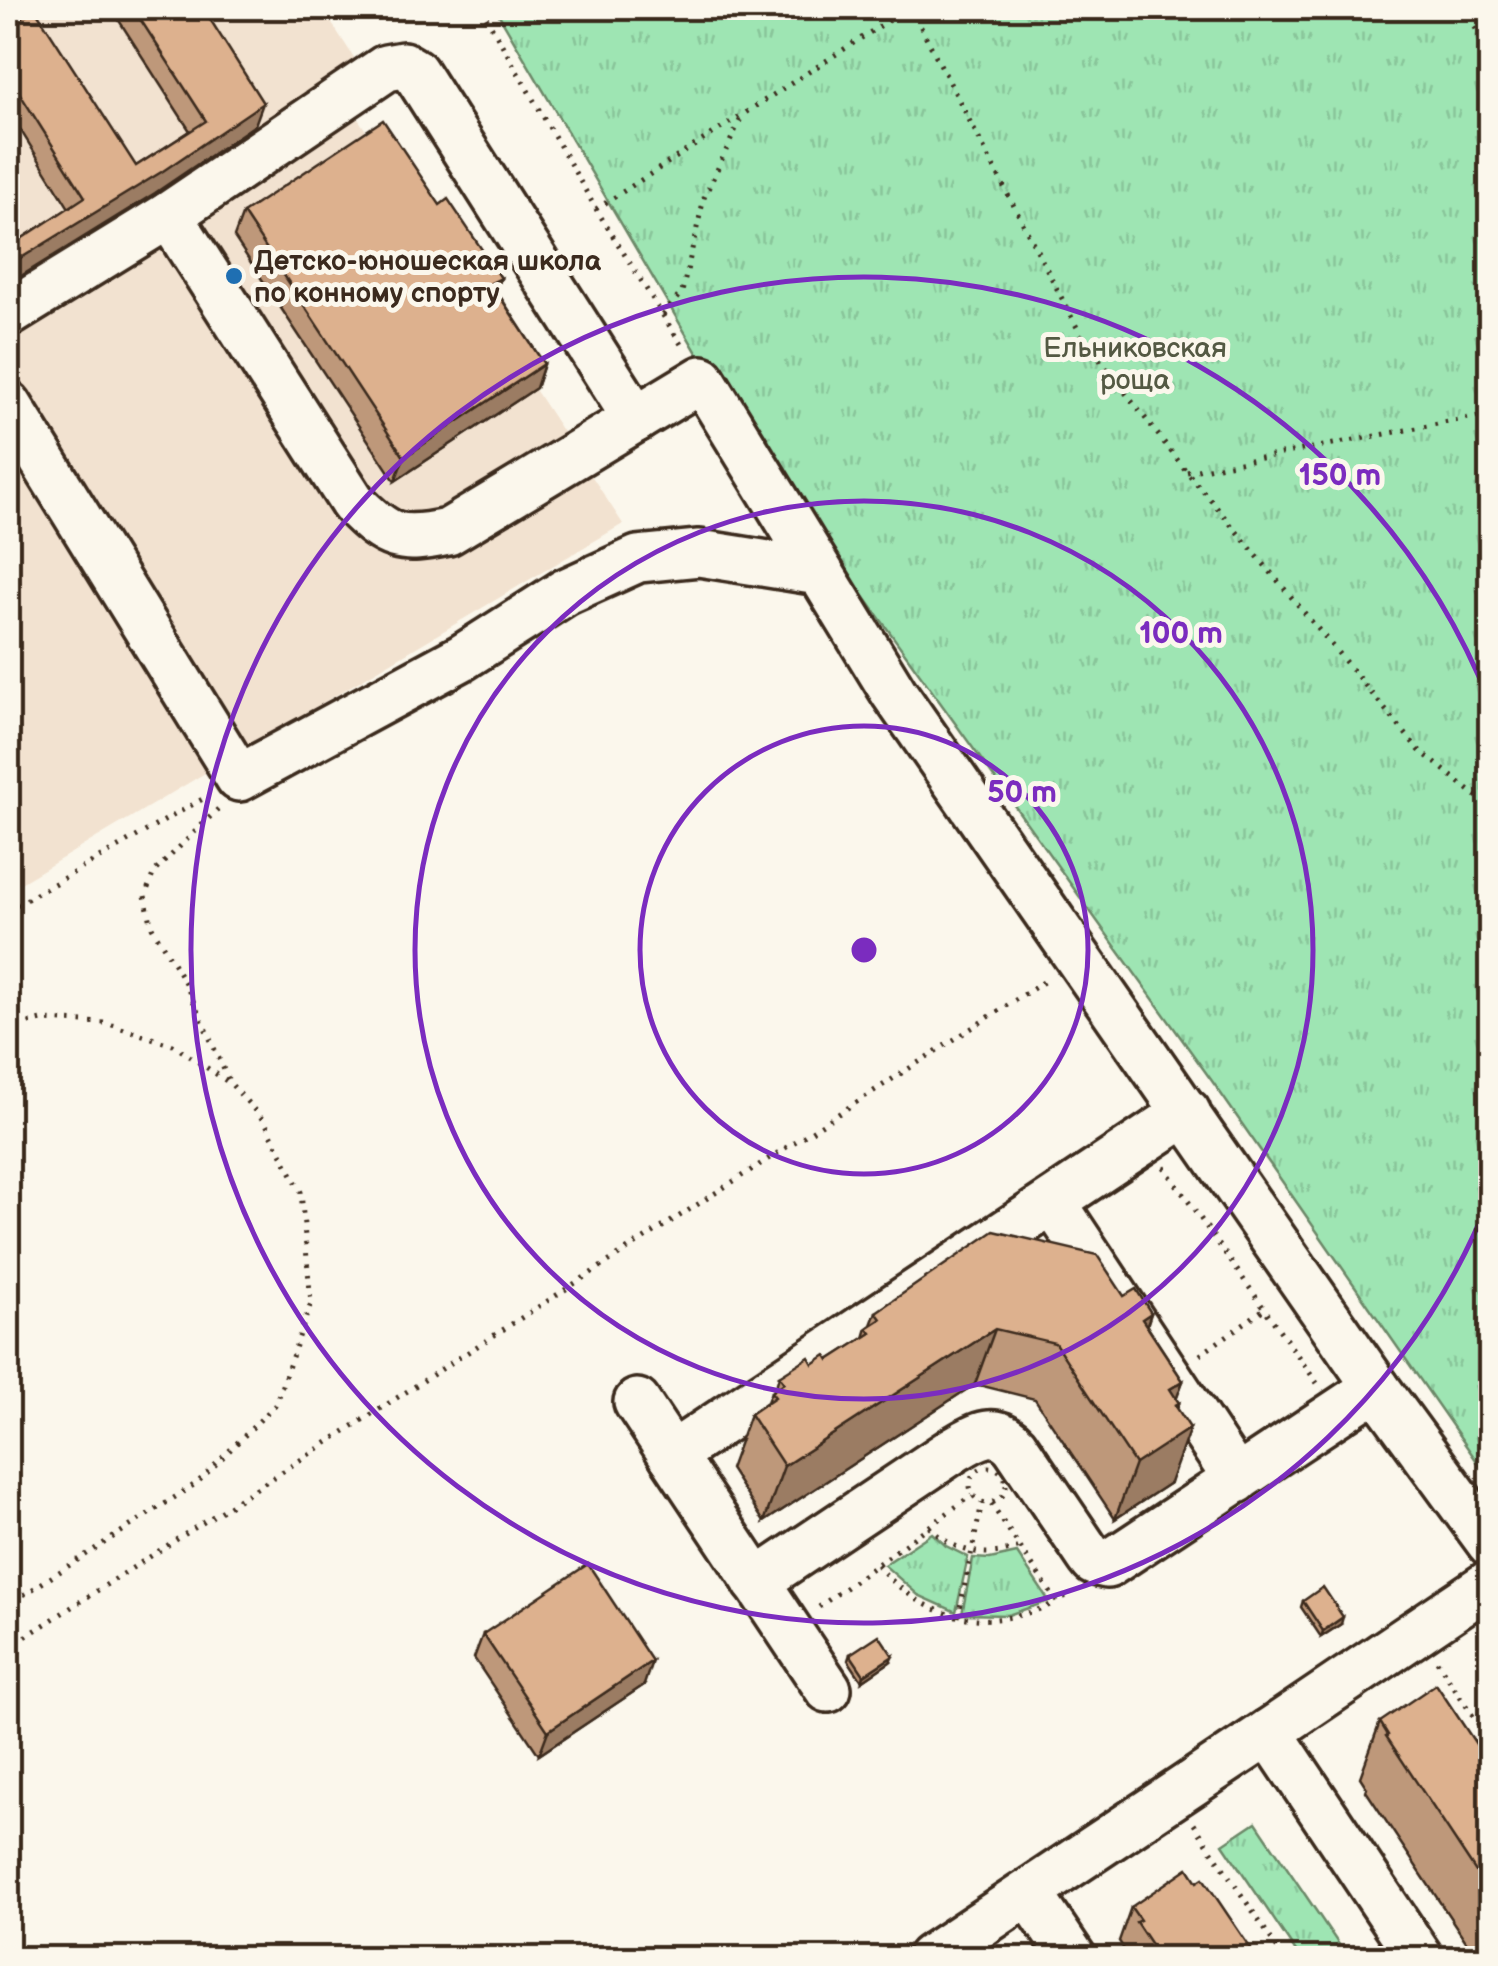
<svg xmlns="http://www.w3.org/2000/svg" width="1498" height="1966" font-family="'Balsamiq Sans',sans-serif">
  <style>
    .built { fill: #f2e2d0 }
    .park { fill: url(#park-tufts); stroke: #6c8868; stroke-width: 2.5 }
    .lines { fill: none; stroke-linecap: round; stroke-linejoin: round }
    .minor-casing { stroke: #3b2a1e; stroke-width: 52 }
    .path { stroke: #3b2a1e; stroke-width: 5; stroke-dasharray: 2.5 8; stroke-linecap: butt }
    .minor { stroke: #fbf7ec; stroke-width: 45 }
    .wall { fill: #be987a; stroke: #3b2a1e; stroke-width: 2.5 }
    .shaded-wall { fill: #9b7c63; stroke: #3b2a1e; stroke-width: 2.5 }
    .building { fill: #ddb18e; stroke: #3b2a1e; stroke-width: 2.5 }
    .ring { fill: none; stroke: #7b2cbf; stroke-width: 5 }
    .poi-dot { fill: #1f6fb2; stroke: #fbf7ec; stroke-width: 4 }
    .labels { text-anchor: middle; stroke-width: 10; stroke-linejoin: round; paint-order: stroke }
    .poi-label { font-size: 28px; font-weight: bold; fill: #3b2a1e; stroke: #fbf7ec; text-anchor: start }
    .park-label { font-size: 28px; fill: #545943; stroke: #fbf7ec }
    .centre { fill: #7b2cbf; stroke: #fbf7ec; stroke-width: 5 }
    .ring-label { font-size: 30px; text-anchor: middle; font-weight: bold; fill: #7b2cbf; stroke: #fbf7ec; stroke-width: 10; stroke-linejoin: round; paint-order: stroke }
  </style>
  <defs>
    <pattern id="park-tufts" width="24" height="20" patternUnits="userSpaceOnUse" patternTransform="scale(2.5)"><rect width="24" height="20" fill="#9ee5b3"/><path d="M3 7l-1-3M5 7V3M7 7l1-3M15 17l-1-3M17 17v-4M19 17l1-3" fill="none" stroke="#89c59a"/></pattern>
  </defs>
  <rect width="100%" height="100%" fill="#fbf7ec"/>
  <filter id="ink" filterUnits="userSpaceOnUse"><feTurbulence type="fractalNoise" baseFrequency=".01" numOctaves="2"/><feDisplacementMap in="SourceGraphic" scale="20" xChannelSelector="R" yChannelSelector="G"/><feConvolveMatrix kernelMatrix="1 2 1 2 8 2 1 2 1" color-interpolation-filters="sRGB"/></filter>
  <g filter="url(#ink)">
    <path class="built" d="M8 8H322L362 70 338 88 623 524 14 887 8 877Z"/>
    <g class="park">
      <path d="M495 8H1490V1480L1217 1088 731 411Z"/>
      <path d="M932 1533 946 1546 968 1557 956 1612 918 1595 884 1565Z"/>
      <path d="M1017 1553 1049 1601 1008 1615 962 1614 973 1558 990 1559Z"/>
      <path d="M1256 1822 1348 1958H1300L1223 1844Z"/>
    </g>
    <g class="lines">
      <g class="minor-casing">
        <g id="minor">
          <path d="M169 215 353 503C388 539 400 542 448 532L702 379 894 693 1376 1387 1490 1543"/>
          <path d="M8 314 169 215 386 68 403 65 415 72 636 419"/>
          <path d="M8 404 239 778 463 657 565 592 638 559 699 553 819 572"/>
          <path d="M1053 1202 1237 1480"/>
          <path d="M637 1402 672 1455"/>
          <path d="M756 1582 955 1449C977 1436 995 1424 1015 1446L1090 1557 1094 1562 1107 1565 1376 1387"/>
          <path d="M828 1689 672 1455 1187 1112"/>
          <path d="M1029 1893 1073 1958"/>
          <path d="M930 1958 1269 1732"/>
          <path d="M1420 1958 1269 1732 1490 1583"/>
        </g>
      </g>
      <g class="path">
        <path d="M481 8 596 209 684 349"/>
        <path d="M911 8 1082 337 1187 472 1419 750 1490 807"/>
        <path d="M1466 8 1490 59"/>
        <path d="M596 209 908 8"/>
        <path d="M663 315 682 292 704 198 742 116"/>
        <path d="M1187 472 1490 414"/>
        <path d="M218 809 154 872 145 896 152 927 185 983 229 1081"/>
        <path d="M8 910 206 797"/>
        <path d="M8 1028 42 1020 106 1023 173 1045 231 1084 265 1122 301 1192 311 1303 275 1405 197 1483 8 1605"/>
        <path d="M1164 1167 1317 1383"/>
        <path d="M1200 1355 1264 1309"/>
        <circle cx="988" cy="1485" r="18"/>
        <path d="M991 1504 1057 1602 1072 1592"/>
        <path d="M929 1527C955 1553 986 1559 1020 1547"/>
        <path d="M877 1565C927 1622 988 1634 1057 1602"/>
        <path d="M819 1607 972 1495"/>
        <path d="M958 1617 982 1503"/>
        <path d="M8 1648 1048 979"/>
        <path d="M1437 1661 1490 1742"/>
        <path d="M1194 1824 1284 1958"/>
      </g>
      <use href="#minor" class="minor"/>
    </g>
    <g class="wall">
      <path d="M111 8H203L255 125 155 193 15 243 69 208 8 110V27L136 166 190 131Z"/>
      <path d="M440 205 501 278 496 290 544 364 536 388 395 481 234 237 243 213Z"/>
      <path d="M1124 1296 1151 1313 1147 1326 1183 1381 1176 1399 1179 1403 1177 1408 1170 1483 1115 1519 1035 1399 975 1384 764 1522 730 1469 750 1414 767 1402 771 1392 775 1390 779 1376 813 1364 829 1360 864 1338 867 1328 871 1325 876 1312Z"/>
      <path d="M1303 1601 1341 1624 1321 1637 1301 1607Z"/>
      <path d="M483 1634 644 1685 539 1755 474 1658Z"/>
      <path d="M850 1654 890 1662 862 1681 848 1660Z"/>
      <path d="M1380 1722 1490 1765V1958H1477L1366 1791 1367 1788 1360 1777Z"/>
      <path d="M1197 1882 1257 1958H1125L1124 1956 1125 1951 1119 1941 1131 1907Z"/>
    </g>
    <g class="shaded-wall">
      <path d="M263 103 255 125 155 193 8 284V266Z"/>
      <path d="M501 278 492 301 491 283Z"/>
      <path d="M544 364 536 388 395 481 404 457Z"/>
      <path d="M1151 1313 1131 1368 1142 1319Z"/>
      <path d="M995 1329 975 1384 764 1522 784 1466Z"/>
      <path d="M1183 1381 1163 1436 1170 1389Z"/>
      <path d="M1179 1403 1163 1445 1190 1428 1170 1483 1115 1519 1135 1464 1175 1405Z"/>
      <path d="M1343 1617 1341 1624 1321 1637 1323 1631Z"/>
      <path d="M893 1656 890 1662 862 1681 864 1675Z"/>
      <path d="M652 1661 644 1685 539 1755 548 1731Z"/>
    </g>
    <g class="building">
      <path d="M133 8H203L263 103 163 171 8 266V230L15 243 85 197 8 75V27L35 9 136 166 206 121Z"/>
      <path d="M383 120 440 205 448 199 501 278 491 283 544 364 404 457 243 213Z"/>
      <path d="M994 1231 1097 1255 1124 1296 1136 1289 1151 1313 1142 1319 1183 1381 1170 1389 1179 1403 1175 1405 1190 1428 1135 1464 1055 1343 995 1329 784 1466 750 1414 775 1397 771 1392 784 1383 779 1376 809 1357 813 1364 826 1355 829 1360 871 1333 867 1328 881 1319 876 1312Z"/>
      <path d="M588 1564 652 1661 548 1731 483 1634Z"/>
      <path d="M1323 1587 1343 1617 1323 1631 1303 1601Z"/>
      <path d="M879 1635 893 1656 864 1675 850 1654Z"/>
      <path d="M1436 1684 1490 1765V1893L1386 1736 1388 1735 1380 1722Z"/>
      <path d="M1188 1868 1197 1882 1203 1878 1257 1958H1160L1136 1922 1140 1920 1131 1907Z"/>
    </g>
  </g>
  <g class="ring">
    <circle cx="864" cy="950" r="224"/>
    <circle cx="864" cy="950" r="449"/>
    <path d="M1490 1197A673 673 0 1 1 1490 703"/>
  </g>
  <circle class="poi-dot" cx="234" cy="276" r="10"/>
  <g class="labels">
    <g class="poi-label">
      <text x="254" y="270">Детско-юношеская школа<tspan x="254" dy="32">по конному спорту</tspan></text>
    </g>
    <g class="park-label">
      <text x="1135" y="357">Ельниковская<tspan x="1135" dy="32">роща</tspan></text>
    </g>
  </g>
  <circle cx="864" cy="950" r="15" class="centre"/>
  <g class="ring-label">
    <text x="1340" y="485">150 m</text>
    <text x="1181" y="643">100 m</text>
    <text x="1022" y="802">50 m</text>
  </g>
  <rect width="1498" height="1966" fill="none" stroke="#fbf7ec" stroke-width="40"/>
  <rect x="20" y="20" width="1458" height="1926" fill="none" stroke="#3b2a1e" stroke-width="4" filter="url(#ink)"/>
</svg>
